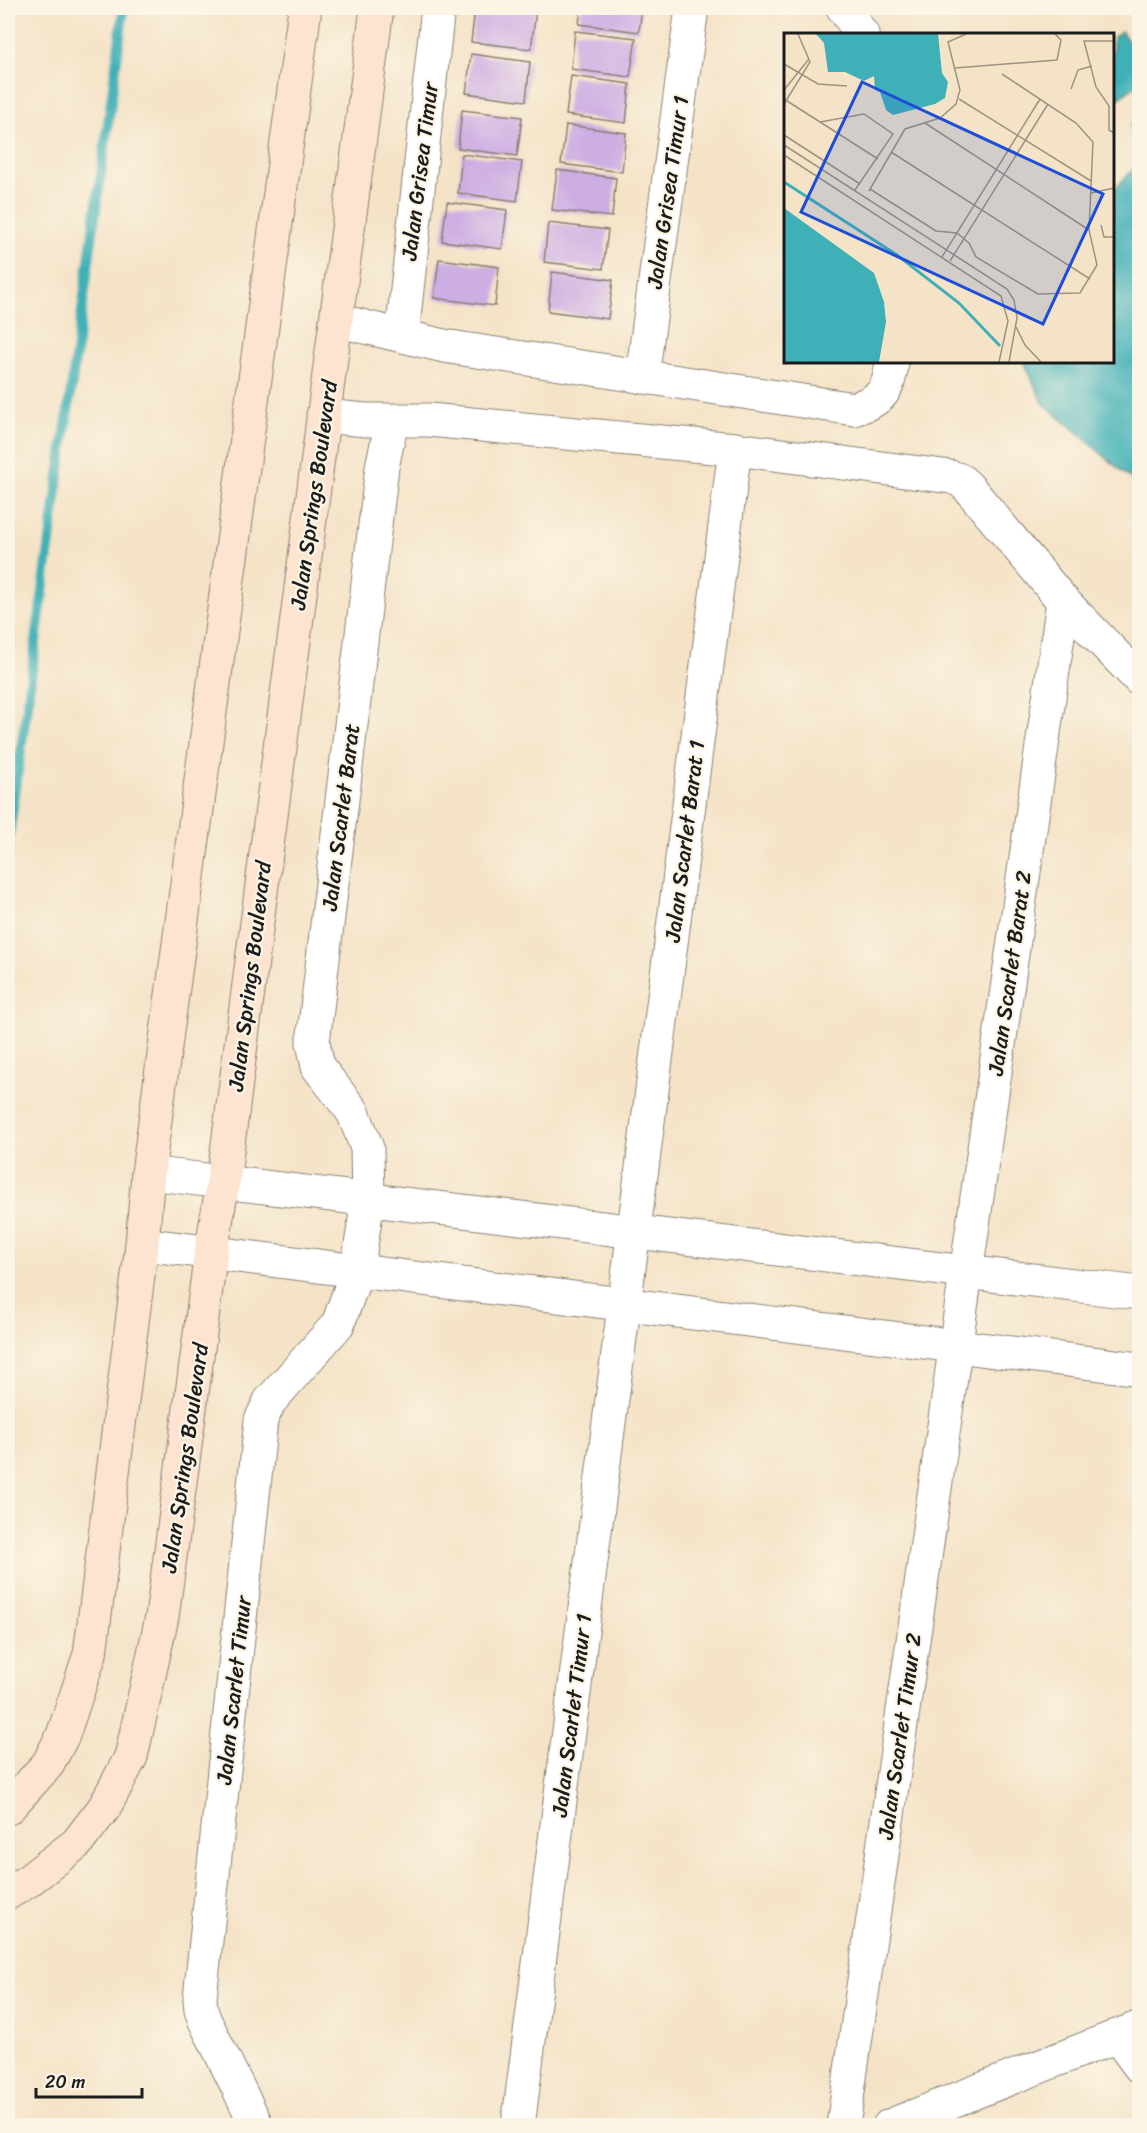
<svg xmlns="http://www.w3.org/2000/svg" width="1147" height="2133" font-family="Sriracha,sans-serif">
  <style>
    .water { fill: #3fb0b7; stroke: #2e666a; stroke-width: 1.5 }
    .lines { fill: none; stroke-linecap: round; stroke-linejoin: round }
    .stream { stroke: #3fb0b7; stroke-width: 10 }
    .building { fill: #cdaee3 }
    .minor-casing { stroke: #888072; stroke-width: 35 }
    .secondary-casing { stroke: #888072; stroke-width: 35 }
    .minor { stroke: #fff; stroke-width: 33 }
    .secondary { stroke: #fde4d1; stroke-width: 33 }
    .labels { text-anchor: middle; stroke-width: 4.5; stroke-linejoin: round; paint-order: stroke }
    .street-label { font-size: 22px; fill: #1c1c1c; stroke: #fcf5e5 }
    .inset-river { fill: none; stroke: #3fb0b7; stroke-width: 3 }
    .inset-road { fill: none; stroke: #9e9383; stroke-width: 1.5 }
    .view { fill: #1d4ed8; fill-opacity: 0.15; stroke: #1d4ed8; stroke-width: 3 }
    .inset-edge { fill: none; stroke: #1c1c1c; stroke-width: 3 }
  </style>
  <rect width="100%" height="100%" fill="#fcf5e5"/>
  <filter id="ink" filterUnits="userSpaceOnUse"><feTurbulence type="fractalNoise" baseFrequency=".0167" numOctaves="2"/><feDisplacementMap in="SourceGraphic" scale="12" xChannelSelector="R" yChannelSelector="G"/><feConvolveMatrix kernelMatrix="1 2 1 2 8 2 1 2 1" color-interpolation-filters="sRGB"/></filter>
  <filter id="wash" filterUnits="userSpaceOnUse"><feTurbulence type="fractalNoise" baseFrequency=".008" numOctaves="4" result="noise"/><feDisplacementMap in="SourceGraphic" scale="24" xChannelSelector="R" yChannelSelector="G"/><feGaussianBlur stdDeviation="1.35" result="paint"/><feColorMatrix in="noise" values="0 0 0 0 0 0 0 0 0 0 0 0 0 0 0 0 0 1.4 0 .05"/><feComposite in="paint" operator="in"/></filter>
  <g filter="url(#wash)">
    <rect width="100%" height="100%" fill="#f4e3c7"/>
    <g class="water">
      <path d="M1121 31 1139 56V83L1113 103V38Z"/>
      <path d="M1139 120V486L1043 403 1024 362H1112L1113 191 1136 166 1131 125Z"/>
    </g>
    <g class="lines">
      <path class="stream" d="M8 843 124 8"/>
    </g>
    <g id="blocks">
      <g class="building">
        <path d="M475 8H515L536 10 531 49 471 42Z"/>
        <path d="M581 8H642L639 32 579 24Z"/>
        <path d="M575 31 636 38 630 77 571 69Z"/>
        <path d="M471 54 530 62 526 101 466 93Z"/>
        <path d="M571 76 630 84 626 123 566 115Z"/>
        <path d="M462 110 522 117 517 156 458 148Z"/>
        <path d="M566 125 626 133 622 172 561 164Z"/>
        <path d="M462 154 522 162 517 201 458 193Z"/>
        <path d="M557 170 616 178 612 217 552 210Z"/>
        <path d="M447 202 507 210 502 249 442 241Z"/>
        <path d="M548 223 608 230 603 269 544 262Z"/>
        <path d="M439 259 499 267 495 306 434 298Z"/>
        <path d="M552 272 613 280 608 319 548 311Z"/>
      </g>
    </g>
  </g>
  <g filter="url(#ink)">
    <use href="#blocks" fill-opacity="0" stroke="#888072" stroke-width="1.5"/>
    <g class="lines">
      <g class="minor-casing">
        <g id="minor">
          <path d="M843 8 862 34"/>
          <path d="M336 320 444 346 854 409C883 399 888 392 892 362"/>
          <path d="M402 335 438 8"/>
          <path d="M642 377 692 8"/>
          <path d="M323 416 366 420H429L735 449 951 477 960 480 968 487 1063 601 1140 680"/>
          <path d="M148 1173 1140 1293"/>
          <path d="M142 1244 1140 1369"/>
          <path d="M1117 2036 1140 2067"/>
          <path d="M257 2126 205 2021 201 2010 200 1998 261 1420 270 1401 338 1324 357 1271 368 1200 367 1148 353 1112 318 1067 313 1042 382 467 392 421"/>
          <path d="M518 2126 735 449"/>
          <path d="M843 2126 1063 601"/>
          <path d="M889 2126 1140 2027"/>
        </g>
      </g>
      <g class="secondary-casing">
        <g id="secondary">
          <path d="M8 1808 48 1764 63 1735 90 1654 142 1244 148 1173 305 8"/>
          <path d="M8 1893 28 1881 77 1843 104 1808 131 1757 162 1617 211 1252 223 1182 377 8"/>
        </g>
      </g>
      <use href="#minor" class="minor"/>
      <use href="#secondary" class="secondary"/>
    </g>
  </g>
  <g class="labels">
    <g class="street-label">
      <text transform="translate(419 171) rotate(-83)" y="8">Jalan Grisea Timur</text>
      <text transform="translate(667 192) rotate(-82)" y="8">Jalan Grisea Timur 1</text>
      <text transform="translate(313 495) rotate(-82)" y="8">Jalan Springs Boulevard</text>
      <text transform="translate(340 817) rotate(-83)" y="8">Jalan Scarlet Barat</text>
      <text transform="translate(684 841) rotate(-83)" y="8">Jalan Scarlet Barat 1</text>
      <text transform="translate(1009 973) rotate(-82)" y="8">Jalan Scarlet Barat 2</text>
      <text transform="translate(249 976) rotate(-83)" y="8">Jalan Springs Boulevard</text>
      <text transform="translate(184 1458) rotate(-82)" y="8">Jalan Springs Boulevard</text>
      <text transform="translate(233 1690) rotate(-84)" y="8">Jalan Scarlet Timur</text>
      <text transform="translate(571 1715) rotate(-83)" y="8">Jalan Scarlet Timur 1</text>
      <text transform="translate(899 1736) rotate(-82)" y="8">Jalan Scarlet Timur 2</text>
    </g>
  </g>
  <g transform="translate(784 33)">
    <rect width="330" height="330" fill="#f4e3c7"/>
    <path d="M32 1H154L158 40 164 49 161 65 151 71 109 82 102 77 96 59 91 57 90 43 80 48 61 39H44L40 10ZM0 175 90 240 100 269 102 289 95 329H0Z" fill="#3fb0b7"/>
    <path class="inset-river" d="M0 149 113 222 175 270 216 313"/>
    <path class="inset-road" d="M330 8H300L312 54 325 73V97L330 100M0 31 34 51 63 53M171 35 273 27 277 7 271 1M287 56 294 37 308 33M0 57 25 26M0 66 94 126M175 66 307 148M0 71 26 29 14 1M36 89 80 81 109 101 71 157M141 90 305 197M0 102 76 151M0 112 223 256 230 267 233 285 225 329M107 119 306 246M0 122 217 263 224 288 215 329M86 156 152 198 173 200 185 210 192 224 254 261 296 260 313 232 305 197 309 109 292 90 218 41M85 158 121 96 156 85 172 71 176 57 164 9 182 1M307 160 330 155M317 192 320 204H330M158 224 256 66M166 228 264 71M232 294 241 312 257 329"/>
    <path class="view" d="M78 49 319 161 259 291 17 179Z"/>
    <rect width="330" height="330" class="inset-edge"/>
  </g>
  <rect width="1147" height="2133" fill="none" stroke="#fcf5e5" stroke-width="30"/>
  <path d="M36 2088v9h106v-9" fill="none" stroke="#1c1c1c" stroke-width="3"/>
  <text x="45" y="2088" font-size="18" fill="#1c1c1c" stroke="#fcf5e5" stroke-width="4.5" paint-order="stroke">20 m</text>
</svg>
